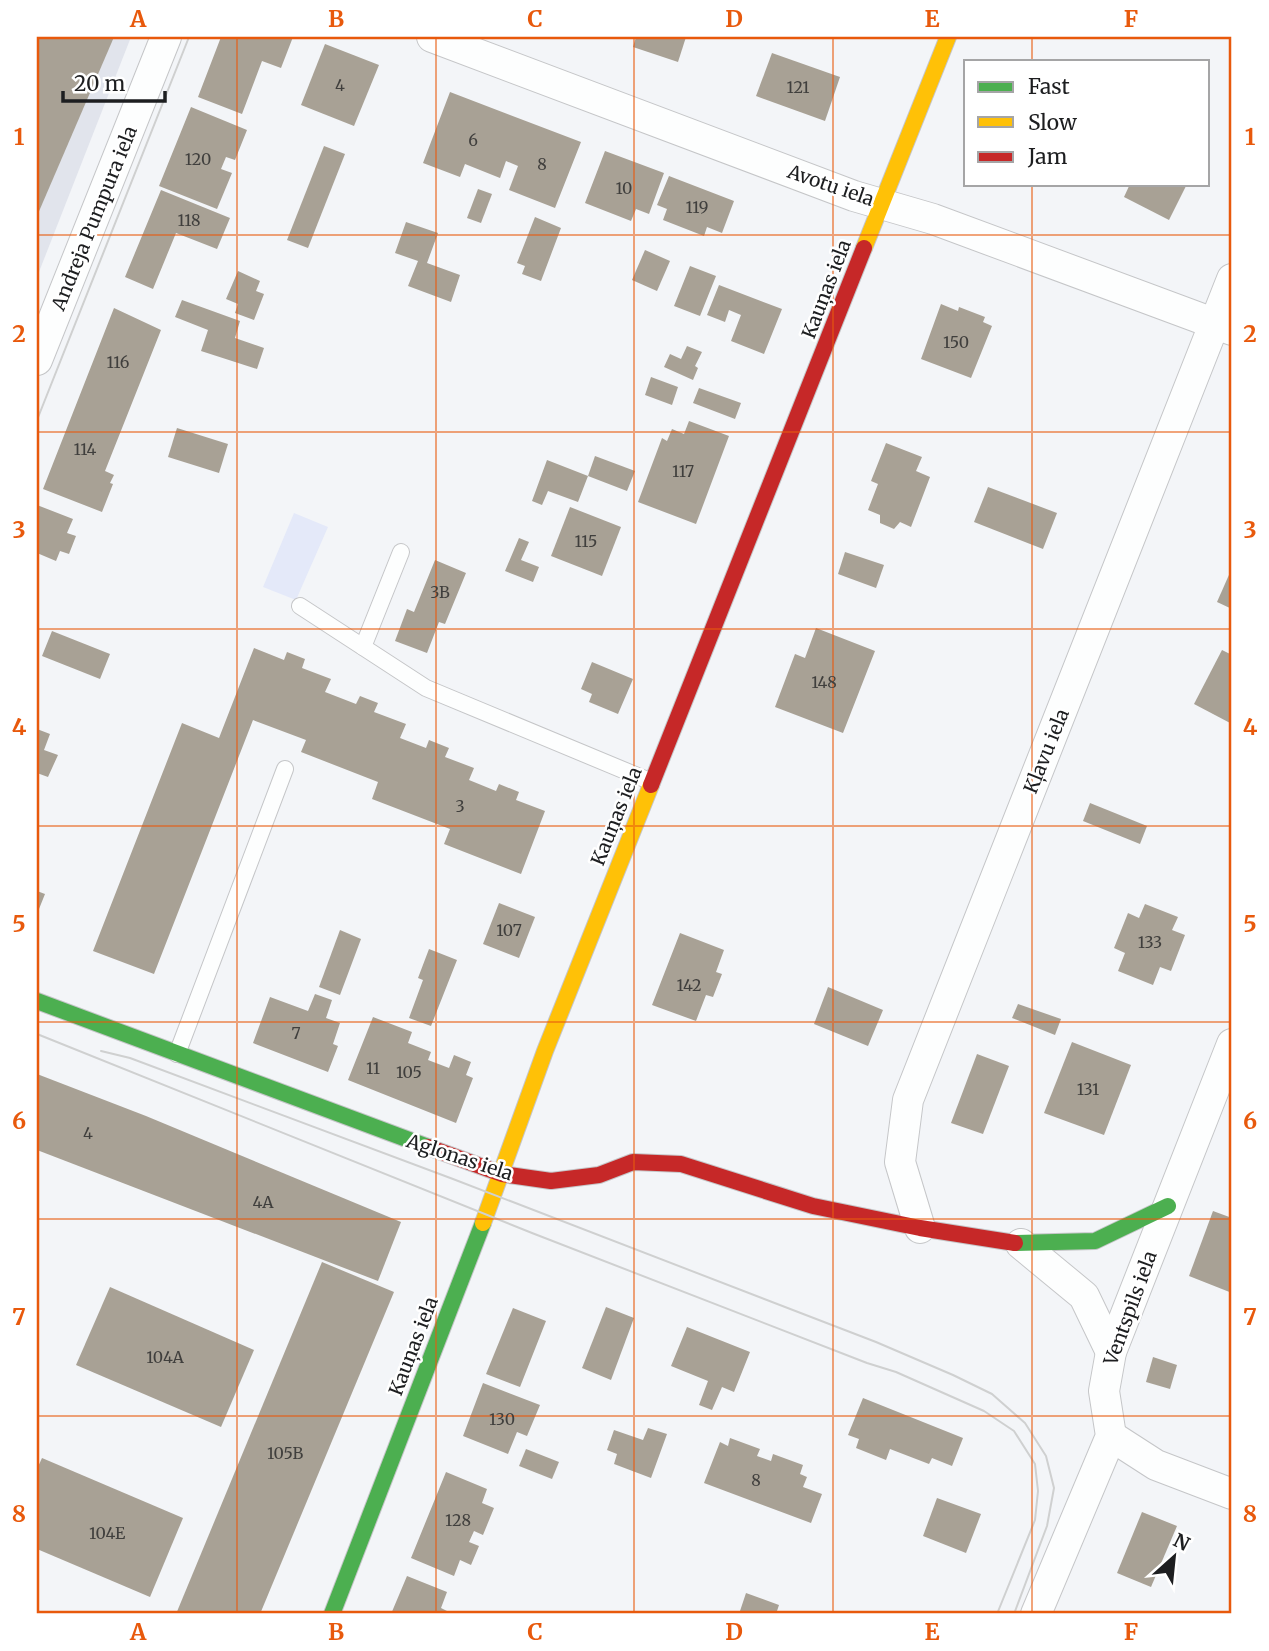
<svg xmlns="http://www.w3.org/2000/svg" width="1269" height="1651" font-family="Merriweather,serif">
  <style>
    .built { fill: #e1e4ec }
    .green { fill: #e4e9f9 }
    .building { fill: #a8a195 }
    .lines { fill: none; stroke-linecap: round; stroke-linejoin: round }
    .lane-casing { stroke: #c5c6c8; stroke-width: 18 }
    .street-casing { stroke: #c5c6c8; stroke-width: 32 }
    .fast-casing { stroke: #c5c6c8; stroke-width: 18 }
    .slow-casing { stroke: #c5c6c8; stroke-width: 18 }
    .jam-casing { stroke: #c5c6c8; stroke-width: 18 }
    .lane { stroke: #fdfefe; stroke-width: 16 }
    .street { stroke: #fdfefe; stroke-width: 30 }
    .fast { stroke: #4caf50; stroke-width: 16 }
    .slow { stroke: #ffc107; stroke-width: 16 }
    .jam { stroke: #c62828; stroke-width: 16 }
    .tram { stroke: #cfd0d0; stroke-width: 2 }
    .grid { fill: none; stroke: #e8590c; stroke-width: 2; stroke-opacity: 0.55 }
    .labels { text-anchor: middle; stroke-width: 5; stroke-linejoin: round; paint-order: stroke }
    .number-label { font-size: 16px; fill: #403f3d }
    .street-label { font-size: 19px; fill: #1d1e20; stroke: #fff }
    .neatline { fill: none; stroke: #e8590c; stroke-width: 2.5 }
    .grid-label { font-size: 23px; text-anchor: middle; font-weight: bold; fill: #e8590c }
  </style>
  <rect width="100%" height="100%" fill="#f3f5f8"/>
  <path class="built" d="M37 37H131L37 277Z"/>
  <path class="green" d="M294 513 328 527 296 600 263 587Z"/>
  <g class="building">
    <path d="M37 37H114L37 216Z"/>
    <path d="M221 37H293L281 68 262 61 242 114 198 97Z"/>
    <path d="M636 37H686L678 62 633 47Z"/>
    <path d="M325 44 379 65 354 126 301 105Z"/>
    <path d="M772 53 840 77 825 121 756 96Z"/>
    <path d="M450 92 581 142 555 208 509 190 518 166 506 161 500 178 465 164 460 177 423 163Z"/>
    <path d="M191 107 247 130 235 160 226 157 221 169 232 173 217 209 159 186Z"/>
    <path d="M324 146 345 154 308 248 287 240Z"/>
    <path d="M605 151 664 173 649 214 636 209 631 221 585 203Z"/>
    <path d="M669 176 734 201 722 233 707 227 704 236 663 220 667 209 657 205Z"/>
    <path d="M1130 184H1187L1169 220 1124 197Z"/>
    <path d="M478 189 492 194 481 223 467 218Z"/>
    <path d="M161 190 230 218 217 249 176 233 153 289 125 277Z"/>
    <path d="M535 217 561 228 541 281 522 274 525 266 517 263Z"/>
    <path d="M406 222 438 233 427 263 460 275 451 302 408 286 418 261 395 253Z"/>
    <path d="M645 250 670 261 657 291 632 280Z"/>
    <path d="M690 266 716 276 700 316 674 306Z"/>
    <path d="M238 271 260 281 256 291 264 294 254 320 235 313 238 304 226 299Z"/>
    <path d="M719 285 782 309 764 354 731 341 741 315 729 310 725 322 707 315Z"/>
    <path d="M182 300 240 321 235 338 264 348 257 369 201 351 208 330 175 317Z"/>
    <path d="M941 304 958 311 959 307 985 317 983 322 992 326 971 378 921 359Z"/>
    <path d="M114 308 161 330 105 471 114 475 110 483 113 484 102 512 43 489Z"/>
    <path d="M687 346 702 352 695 366 698 368 693 380 664 367 670 354 681 359Z"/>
    <path d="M651 377 678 387 672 405 645 395Z"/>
    <path d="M699 388 741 403 735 419 693 403Z"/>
    <path d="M689 421 729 436 696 524 638 502 662 438 667 441 672 429 684 434Z"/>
    <path d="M177 428 228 444 219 473 168 457Z"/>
    <path d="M886 443 922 457 916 471 930 477 911 527 900 522 894 529 880 523V515L868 510 878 484 871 481Z"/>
    <path d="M595 456 635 471 627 491 588 476Z"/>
    <path d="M547 460 588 476 578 502 548 491 542 505 532 501Z"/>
    <path d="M988 487 1057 513 1043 549 974 522Z"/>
    <path d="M37 505 73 519 67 533 76 536 69 554 60 551 56 561 37 553Z"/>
    <path d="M570 507 621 527 602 576 551 556Z"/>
    <path d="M519 538 529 542 521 560 539 567 533 582 505 571Z"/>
    <path d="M845 552 884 565 876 588 838 574Z"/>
    <path d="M435 560 466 573 445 624 439 622 427 653 395 641 407 609 414 612Z"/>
    <path d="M1232 568V609L1217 602Z"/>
    <path d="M816 628 875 651 843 733 775 707 795 654 805 658Z"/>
    <path d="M52 631 110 654 100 679 42 656Z"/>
    <path d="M254 648 284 660 287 652 305 659 302 668 331 679 325 692 356 704 360 696 378 703 374 712 406 724 400 738 426 748 429 740 449 748 445 757 474 768 469 780 496 791 499 784 519 792 516 800 545 811 521 874 444 844 450 829 372 799 378 782 301 752 306 740 253 720 154 974 93 951 182 723 219 738Z"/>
    <path d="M1222 650 1232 655V724L1194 704Z"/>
    <path d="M592 662 633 679 618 714 589 702 592 694 581 689Z"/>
    <path d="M37 729 50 734 44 750 58 755 48 777 37 773Z"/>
    <path d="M1090 803 1147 826 1140 844 1083 821Z"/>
    <path d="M37 891 45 894 37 914Z"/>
    <path d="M499 903 535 917 519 958 483 944Z"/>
    <path d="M1145 904 1178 917 1172 930 1185 935 1171 971 1160 967 1153 985 1118 971 1125 953 1114 948 1128 913 1139 918Z"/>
    <path d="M340 930 361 939 340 995 319 987Z"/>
    <path d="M680 933 724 950 716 972 722 974 713 997 706 995 696 1021 652 1005Z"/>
    <path d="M429 949 457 960 431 1026 409 1018 423 980 418 978Z"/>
    <path d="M828 987 883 1010 868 1046 814 1024Z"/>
    <path d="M315 994 332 1000 326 1018 340 1023 333 1044 338 1046 328 1072 253 1043 270 997 308 1011Z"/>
    <path d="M1018 1004 1061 1019 1055 1035 1012 1018Z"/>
    <path d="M373 1017 412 1032 408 1043 431 1052 428 1060 449 1068 454 1055 471 1062 466 1075 473 1078 456 1123 348 1080Z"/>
    <path d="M1072 1042 1131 1065 1104 1135 1044 1113Z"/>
    <path d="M977 1054 1009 1066 983 1134 951 1123Z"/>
    <path d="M37 1074 146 1116 401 1222 378 1281 37 1150Z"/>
    <path d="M1213 1211 1232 1218V1293L1189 1276Z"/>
    <path d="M322 1262 394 1292 260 1614H176Z"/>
    <path d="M110 1287 254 1350 221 1427 76 1365Z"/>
    <path d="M606 1307 634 1318 611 1380 582 1368Z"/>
    <path d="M513 1308 546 1321 520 1387 486 1374Z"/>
    <path d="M687 1327 750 1352 734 1392 722 1387 712 1410 699 1405 708 1381 671 1366Z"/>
    <path d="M1153 1357 1177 1365 1170 1389 1146 1382Z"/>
    <path d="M483 1383 540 1405 527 1436 517 1432 508 1454 463 1436Z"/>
    <path d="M863 1398 963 1438 952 1466 932 1458 929 1464 890 1449 886 1460 856 1448 859 1439 848 1435Z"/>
    <path d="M648 1428 667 1434 651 1478 614 1464 617 1454 607 1450 614 1430 643 1440Z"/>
    <path d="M730 1438 760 1449 757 1456 771 1461 773 1454 803 1465 800 1474 807 1477 803 1487 822 1494 811 1523 704 1483 720 1442 728 1446Z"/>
    <path d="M526 1449 559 1462 552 1479 519 1466Z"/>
    <path d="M42 1458 183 1518 150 1597 37 1549V1469Z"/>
    <path d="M446 1472 487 1489 482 1503 494 1508 483 1535 474 1531 469 1542 479 1546 471 1565 460 1560 454 1576 411 1558Z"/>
    <path d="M937 1498 981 1514 966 1553 923 1536Z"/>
    <path d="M1142 1512 1177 1526 1151 1587 1117 1573Z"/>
    <path d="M407 1576 447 1592 441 1608 449 1612 448 1614H391Z"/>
    <path d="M746 1593 779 1605 776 1614H739Z"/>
  </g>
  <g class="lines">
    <g class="lane-casing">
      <g id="lane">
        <path d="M300 606 426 688 652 782"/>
        <path d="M363 647 401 552"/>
        <path d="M177 1054 285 769"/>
      </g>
    </g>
    <g class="street-casing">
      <g id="street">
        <path d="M432 37 854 196 933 219 1232 330"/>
        <path d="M37 360 166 37"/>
        <path d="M920 1228 900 1162 908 1100 1232 279"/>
        <path d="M1021 1244 1084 1296 1111 1352"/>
        <path d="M1111 1436 1156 1465 1232 1494"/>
        <path d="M1036 1614 1111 1436 1104 1391 1111 1352 1232 1044"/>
      </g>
    </g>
    <g class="fast-casing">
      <g id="fast">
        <path d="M37 1001 428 1147"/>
        <path d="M1015 1243 1095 1241 1168 1206"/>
        <path d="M332 1614 483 1223"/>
      </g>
    </g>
    <g class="slow-casing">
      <g id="slow">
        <path d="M864 248 948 37"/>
        <path d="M483 1223 545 1051 651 785"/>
      </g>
    </g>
    <g class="jam-casing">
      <g id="jam">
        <path d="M651 785 864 248"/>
        <path d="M428 1147 502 1174 551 1181 599 1175 633 1162 681 1164 813 1206 920 1228 1015 1243"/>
      </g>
    </g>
    <use href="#lane" class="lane"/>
    <use href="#street" class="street"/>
    <use href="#fast" class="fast"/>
    <use href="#slow" class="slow"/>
    <use href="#jam" class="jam"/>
    <g class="tram">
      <path d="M37 420 189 37"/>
      <path d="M37 1034 532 1233 867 1363 896 1372 984 1411 1014 1431 1035 1464 1038 1491 1035 1520 997 1614"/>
      <path d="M101 1051 130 1058 453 1179 876 1342 953 1375 992 1394 1025 1423 1046 1456 1054 1488 1047 1526 1014 1614"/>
    </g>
  </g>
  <path class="grid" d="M237 37V1614M436 37V1614M634 37V1614M833 37V1614M1032 37V61M1032 184V1614M37 235H1232M37 432H1232M37 629H1232M37 826H1232M37 1022H1232M37 1219H1232M37 1416H1232"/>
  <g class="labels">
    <g class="number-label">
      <text x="340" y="91">4</text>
      <text x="798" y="93">121</text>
      <text x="473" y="146">6</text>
      <text x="198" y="165">120</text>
      <text x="542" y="170">8</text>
      <text x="624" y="194">10</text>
      <text x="697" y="213">119</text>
      <text x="189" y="226">118</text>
      <text x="956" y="348">150</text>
      <text x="118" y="368">116</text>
      <text x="85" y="455">114</text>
      <text x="683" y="477">117</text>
      <text x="586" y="547">115</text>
      <text x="440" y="598">3B</text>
      <text x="824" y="688">148</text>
      <text x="460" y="812">3</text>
      <text x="509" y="936">107</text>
      <text x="1150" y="948">133</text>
      <text x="689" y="991">142</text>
      <text x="296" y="1039">7</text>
      <text x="373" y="1074">11</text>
      <text x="409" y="1078">105</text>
      <text x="1088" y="1095">131</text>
      <text x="88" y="1139">4</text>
      <text x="263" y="1208">4A</text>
      <text x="165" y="1363">104A</text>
      <text x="502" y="1425">130</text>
      <text x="285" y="1459">105B</text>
      <text x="756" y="1486">8</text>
      <text x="458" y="1526">128</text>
      <text x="107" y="1539">104E</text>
    </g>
    <g class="street-label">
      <text transform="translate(831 185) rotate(19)" y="7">Avotu iela</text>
      <text transform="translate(94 218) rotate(-68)" y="7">Andreja Pumpura iela</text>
      <text transform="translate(826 289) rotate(-69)" y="7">Kauņas iela</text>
      <text transform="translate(1046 751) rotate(-68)" y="7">Kļavu iela</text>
      <text transform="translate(616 816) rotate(-68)" y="7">Kauņas iela</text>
      <text transform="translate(460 1157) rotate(18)" y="7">Aglonas iela</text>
      <text transform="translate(1130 1308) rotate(-70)" y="7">Ventspils iela</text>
      <text transform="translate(413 1346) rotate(-69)" y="7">Kauņas iela</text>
    </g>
  </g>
  <rect width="1269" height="1651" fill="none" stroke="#ffffff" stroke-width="77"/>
  <rect x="964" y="60" width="245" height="126" fill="#ffffff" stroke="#a5a5a6" stroke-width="2"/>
  <rect x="978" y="82" width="35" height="10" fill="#4caf50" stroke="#a5a5a6" stroke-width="2"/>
  <text x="1028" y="94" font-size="21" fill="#1d1e20">Fast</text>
  <rect x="978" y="117" width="35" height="10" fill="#ffc107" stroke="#a5a5a6" stroke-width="2"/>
  <text x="1028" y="130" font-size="21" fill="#1d1e20">Slow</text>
  <rect x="978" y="152" width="35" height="10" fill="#c62828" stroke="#a5a5a6" stroke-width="2"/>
  <text x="1028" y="164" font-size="21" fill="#1d1e20">Jam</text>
  <g transform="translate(1174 1557) rotate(27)" stroke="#ffffff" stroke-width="5" paint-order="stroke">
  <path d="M0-5L12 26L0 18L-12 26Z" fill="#1d1e20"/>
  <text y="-10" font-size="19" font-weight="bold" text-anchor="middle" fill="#1d1e20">N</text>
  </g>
  <path d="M63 91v10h102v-10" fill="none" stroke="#1d1e20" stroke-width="3.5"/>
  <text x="74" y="91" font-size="21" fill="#1d1e20" stroke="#ffffff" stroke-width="5" paint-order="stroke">20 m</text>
  <rect x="38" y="38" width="1192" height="1574" class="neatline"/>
  <g class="grid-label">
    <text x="138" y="27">A</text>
    <text x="336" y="27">B</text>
    <text x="535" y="27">C</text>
    <text x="734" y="27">D</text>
    <text x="932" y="27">E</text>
    <text x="1131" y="27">F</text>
    <text x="19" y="145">1</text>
    <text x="1250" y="145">1</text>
    <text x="19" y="342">2</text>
    <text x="1250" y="342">2</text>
    <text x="19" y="538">3</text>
    <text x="1250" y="538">3</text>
    <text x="19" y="735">4</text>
    <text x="1250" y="735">4</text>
    <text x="19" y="932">5</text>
    <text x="1250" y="932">5</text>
    <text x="19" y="1129">6</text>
    <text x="1250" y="1129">6</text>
    <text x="19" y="1325">7</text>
    <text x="1250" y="1325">7</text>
    <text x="19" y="1522">8</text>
    <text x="1250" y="1522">8</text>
    <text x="138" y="1640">A</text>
    <text x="336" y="1640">B</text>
    <text x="535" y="1640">C</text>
    <text x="734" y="1640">D</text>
    <text x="932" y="1640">E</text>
    <text x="1131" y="1640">F</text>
  </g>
</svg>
